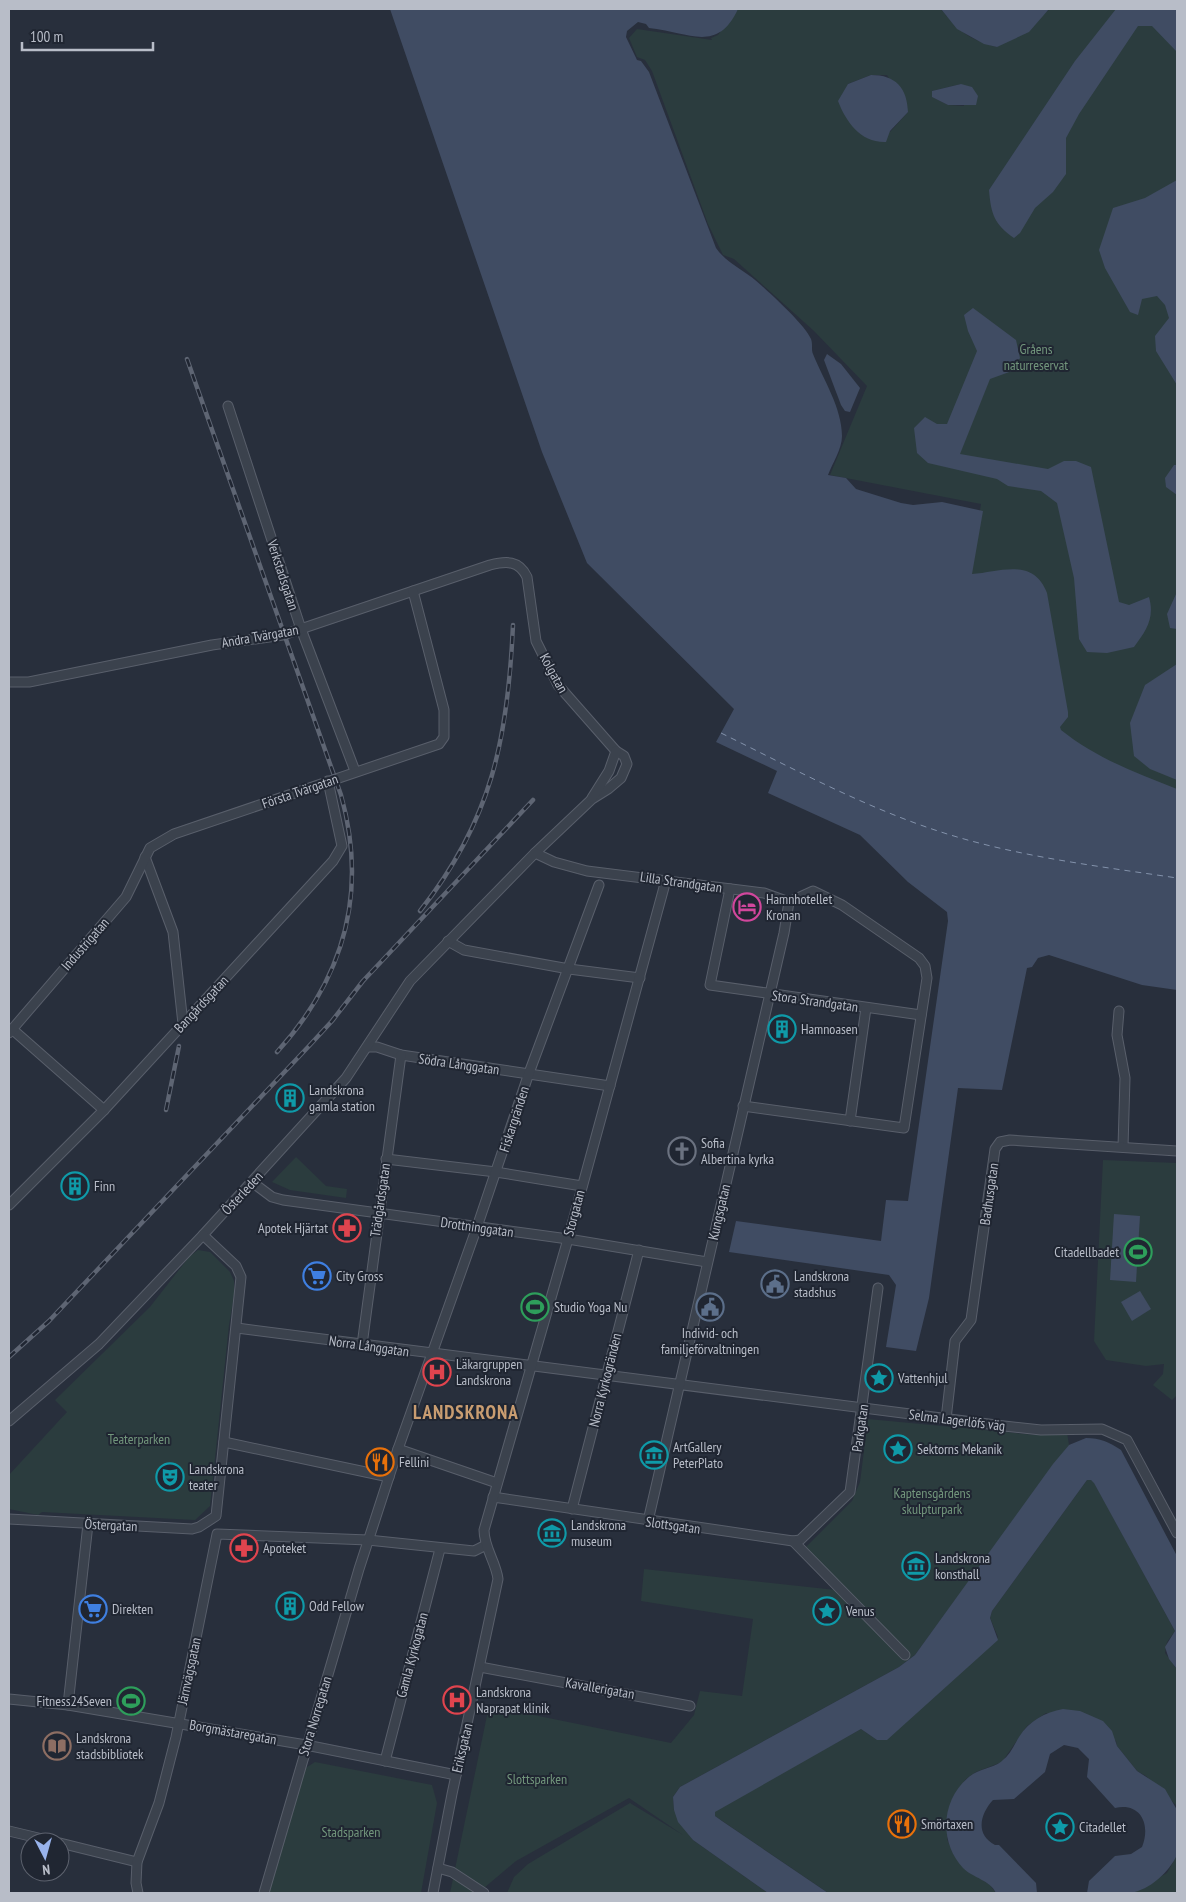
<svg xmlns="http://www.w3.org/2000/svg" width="1186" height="1902" font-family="'PT Sans Narrow',sans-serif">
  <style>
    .green { fill: #2b3c3e; fill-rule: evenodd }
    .water { fill: #404c63 }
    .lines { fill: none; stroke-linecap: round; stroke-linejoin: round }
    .ferry { stroke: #8392ab; stroke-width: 1; stroke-dasharray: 6 5; stroke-linecap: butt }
    .minor-casing { stroke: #595f6b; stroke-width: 11 }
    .minor { stroke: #3b424d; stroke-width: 9 }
    .rail-casing { stroke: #5e6573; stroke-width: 4.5 }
    .rail { stroke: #202632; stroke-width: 2.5; stroke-dasharray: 8; stroke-linecap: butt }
    .labels { text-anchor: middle; stroke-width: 4; stroke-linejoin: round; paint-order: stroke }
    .park-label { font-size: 14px; fill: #72967c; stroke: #202632 }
    .street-label { font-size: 14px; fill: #b8bdc8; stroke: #202632 }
    .poi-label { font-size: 14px; fill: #b8bdc8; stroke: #202632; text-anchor: start }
    .district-label { font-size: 19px; font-weight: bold; letter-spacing: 1px; fill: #c99d71; stroke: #202632 }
  </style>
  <rect width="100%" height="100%" fill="#282f3c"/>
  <g class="green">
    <path d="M738 9H941C958 31 970 40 997 47L1050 9H1177V794L1101 762 1055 728 969 579 981 504 830 475 867 386 814 331 734 259 723 255 708 224 652 71 645 60 637 57 629 38 637 29 712 40 711 38 718 35ZM871 75H887L908 112 890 132 848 84ZM961 84 964 106 948 105 932 97V91Z"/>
    <path d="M296 1157 326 1186 347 1189 346 1198 290 1190 272 1182Z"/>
    <path d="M1103 1160 1177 1163V1395L1172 1400 1153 1385 1163 1374 1164 1364 1146 1366 1106 1360 1094 1341Z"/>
    <path d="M198 1250 210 1252 230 1272 234 1281V1295L229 1325 210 1506 195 1520 42 1512 38 1515 9 1509V1475L67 1412 55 1400 150 1307 189 1257Z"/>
    <path d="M868 1419 1035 1435 1067 1433 1069 1445 915 1655 899 1667 680 1787 673 1797 674 1810 693 1840 768 1893H507L514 1877 528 1864 630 1803 683 1835 629 1798 516 1861 478 1893H450L489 1706 671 1743 694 1715 700 1691 742 1696 753 1619 641 1601 644 1569 845 1591 806 1547 852 1501 860 1482Z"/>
    <path d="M1087 1480H1091L1094 1482 1175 1631 1167 1642 1165 1653 1177 1669V1810L1176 1805 1146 1776 1137 1771 1117 1746 1116 1741 1046 1713 1027 1726 1002 1762 976 1772 966 1779 954 1795 947 1839 953 1853 963 1867 990 1885 996 1893H828L715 1816V1812L718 1808 861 1729 877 1740 998 1637 990 1618 992 1611Z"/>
    <path d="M315 1762 432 1785 437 1803 421 1893H267L304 1769Z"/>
    <path d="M1177 1855V1893H1131L1167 1873Z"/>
  </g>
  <g class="water">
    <path d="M390 9H738C717 54 689 32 649 28L646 24 638 22 627 31 626 37 637 60 641 61 649 72 716 248C727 264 748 272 762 286 774 297 806 326 811 339 813 344 811 350 813 354 823 379 842 408 842 436 842 449 832 464 828 475L846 478 856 489 901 503 913 505 942 502 983 511 972 574C1000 572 1033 557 1047 593L1068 712V717L1060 727 1061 730C1096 758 1136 773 1177 789V990L1142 985 1049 955 1038 958 1032 967 1027 968 1002 1090 958 1088 929 1298 916 1351 886 1347 896 1285 889 1275 729 1252 736 1221 881 1241 886 1200 908 1201 948 921 947 912 908 882 860 835 768 793 777 771 716 742 734 709 587 563 542 452Z"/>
    <path d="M941 9H1049L1029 32 997 47 984 44 957 29Z"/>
    <path d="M1116 9H1177V52L1152 26H1138L1079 114 1066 138V174L1053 192 1035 208 1020 233 1014 238C994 224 991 214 989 190L1075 61Z"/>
    <path d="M871 75C896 75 907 88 908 112L890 131 886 142C861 143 846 122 838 101L848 84Z"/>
    <path d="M961 84 972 87 978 96 976 105H948L932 97V91Z"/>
    <path d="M1177 180V385L1156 351 1155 336 1169 318 1165 305 1157 296 1142 299 1138 315 1130 312 1105 268 1099 250 1113 208 1145 198Z"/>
    <path d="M973 308 1016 340 1020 358 1012 371 990 379 960 454 1048 469 1064 461H1076L1091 467 1119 602 1129 605 1149 597C1155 618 1146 631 1134 647L1107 653 1087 652 1079 639 1074 578 1057 503 1041 491 1008 486 997 479 928 463 917 453 914 428 925 417 937 424H947L977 351 968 331 964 315Z"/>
    <path d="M827 354 841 364 860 388 850 412 845 411 841 405 824 360Z"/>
    <path d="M1174 465H1177V495L1166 487 1165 478Z"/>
    <path d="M1177 592V629L1170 628 1167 614Z"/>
    <path d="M1177 664V780L1150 769 1134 756 1130 723 1145 685Z"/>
    <path d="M1114 1214 1140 1216 1136 1282 1110 1280Z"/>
    <path d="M1140 1291 1151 1309 1132 1321 1121 1302Z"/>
    <path d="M1086 1438C1100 1438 1109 1442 1121 1450L1177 1556V1669L1169 1659 1165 1647 1175 1631 1094 1483 1091 1480H1087L992 1611 990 1618 998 1640 887 1740H877L861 1729 715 1812V1816L722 1821 828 1893H768L693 1840 678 1822 674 1810 673 1797 680 1787 899 1667 915 1655 1053 1464 1069 1445Z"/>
    <path d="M1063 1709 1080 1711 1103 1721 1112 1731 1117 1746 1137 1771 1165 1789 1177 1810V1855C1169 1872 1150 1890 1130 1893 1117 1896 1101 1893 1087 1893L1089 1881 1115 1856 1131 1854 1142 1847C1151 1825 1141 1802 1115 1808L1087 1777 1089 1759 1078 1748 1064 1745 1050 1754 1045 1772 1014 1799 993 1800C980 1814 975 1835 995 1845H999L1036 1883 1037 1893H996C990 1880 973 1878 963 1868 937 1840 942 1795 973 1774 983 1768 997 1767 1004 1759 1011 1753 1014 1745 1019 1737 1029 1721 1045 1712 1063 1709Z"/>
  </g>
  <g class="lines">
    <path class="ferry" d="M721 733C804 774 888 820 979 843 1044 860 1111 868 1177 878"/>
    <g class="minor-casing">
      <g id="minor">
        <path d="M228 406 301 629 355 771"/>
        <path d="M9 682H29L212 645 283 635 490 565C506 561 519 560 527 577L536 641 558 685 616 751 624 756 627 764 621 778 608 789 592 799 535 853"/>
        <path d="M592 798 609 771 616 751"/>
        <path d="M145 857 173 932 183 1024"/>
        <path d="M730 889 710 985 921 1015"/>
        <path d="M448 941 464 950 569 969 640 978"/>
        <path d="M1119 1011 1117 1035 1125 1078 1123 1147"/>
        <path d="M12 1029 104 1110"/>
        <path d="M9 1033 126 897 150 848 174 834 439 744 444 737V710L413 591"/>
        <path d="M368 1047H377L401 1055 610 1086"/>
        <path d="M850 1121 866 1008"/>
        <path d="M386 1159 496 1172 582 1186"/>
        <path d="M252 1182 272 1197 283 1200 568 1239 707 1262"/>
        <path d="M9 1205 104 1110 333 861 342 846 328 781"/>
        <path d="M237 1328 1004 1426 1041 1430 1102 1429 1127 1440 1177 1533"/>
        <path d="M362 1345 401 1055"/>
        <path d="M946 1419 955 1341 971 1320 995 1149 1000 1142 1010 1140 1177 1151"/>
        <path d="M9 1421 99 1344 203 1235 346 1078 410 981 535 853 554 862 587 871 764 893 789 902 813 891 842 905 919 958 925 966 927 978 904 1128 743 1106"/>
        <path d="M224 1442 389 1477"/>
        <path d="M398 1449 497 1483"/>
        <path d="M493 1497 793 1541 800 1540 850 1492 878 1288"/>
        <path d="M572 1509 639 1250"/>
        <path d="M9 1519 192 1529 199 1527 216 1516 241 1277 236 1266 203 1235"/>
        <path d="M648 1521 784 933 789 902"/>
        <path d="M793 1541 905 1655"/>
        <path d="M480 1667 690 1706"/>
        <path d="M9 1699 68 1705 306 1745 456 1775"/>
        <path d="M68 1705 88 1524"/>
        <path d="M385 1761 440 1549"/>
        <path d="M9 1831 55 1842"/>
        <path d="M60 1843 137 1862"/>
        <path d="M438 1868 452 1872 484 1893"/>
        <path d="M138 1893 136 1883 137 1862 159 1803 176 1737 217 1534 368 1540 474 1551 486 1545"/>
        <path d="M264 1893 359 1569 398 1449 477 1227 529 1073 599 885"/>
        <path d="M433 1893 452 1794 498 1579C496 1562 484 1548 484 1530L568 1239 666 880"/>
      </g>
    </g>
    <use href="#minor" class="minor"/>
    <g class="rail-casing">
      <g id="rail">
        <path d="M187 359 341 795C368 892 345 977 277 1052"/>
        <path d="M420 911C492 820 508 738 513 625"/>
        <path d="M166 1110 179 1046"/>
        <path d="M9 1357 49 1321 309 1046 332 1021 363 981 533 800"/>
      </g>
    </g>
    <use href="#rail" class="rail"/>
  </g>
  <defs>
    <g id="hotel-ring" transform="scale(1.4375)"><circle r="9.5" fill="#202632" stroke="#d1479c" stroke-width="1.5"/><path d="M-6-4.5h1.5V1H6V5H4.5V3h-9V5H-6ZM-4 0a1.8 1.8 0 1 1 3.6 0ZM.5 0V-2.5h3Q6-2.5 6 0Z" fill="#d1479c"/></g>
    <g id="building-ring" transform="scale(1.4375)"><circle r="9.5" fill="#202632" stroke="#0f9aa8" stroke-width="1.5"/><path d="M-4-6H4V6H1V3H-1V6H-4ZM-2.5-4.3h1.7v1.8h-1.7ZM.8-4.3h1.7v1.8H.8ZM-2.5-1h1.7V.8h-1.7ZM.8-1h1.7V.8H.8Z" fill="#0f9aa8"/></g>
    <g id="church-ring" transform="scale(1.4375)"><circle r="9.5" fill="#202632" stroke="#6b7280" stroke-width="1.5"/><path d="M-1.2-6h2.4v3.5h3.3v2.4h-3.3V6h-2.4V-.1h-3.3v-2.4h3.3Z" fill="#6b7280"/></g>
    <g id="pharmacy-ring" transform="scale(1.4375)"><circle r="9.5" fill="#202632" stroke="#e0444e" stroke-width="1.5"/><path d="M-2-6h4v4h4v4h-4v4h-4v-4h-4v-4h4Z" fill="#e0444e"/></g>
    <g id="stadium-ring" transform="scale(1.4375)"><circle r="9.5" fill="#202632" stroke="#2e9e5b" stroke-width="1.5"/><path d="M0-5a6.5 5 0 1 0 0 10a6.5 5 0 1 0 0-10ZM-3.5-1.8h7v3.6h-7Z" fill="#2e9e5b"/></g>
    <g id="supermarket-ring" transform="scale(1.4375)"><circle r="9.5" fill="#202632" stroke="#3f7fe0" stroke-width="1.5"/><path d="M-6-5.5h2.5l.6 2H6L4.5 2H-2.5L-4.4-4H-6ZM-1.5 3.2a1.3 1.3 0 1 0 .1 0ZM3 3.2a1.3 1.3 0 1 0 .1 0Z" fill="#3f7fe0"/></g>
    <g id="civic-ring" transform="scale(1.4375)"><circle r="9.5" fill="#202632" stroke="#5c6f8a" stroke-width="1.5"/><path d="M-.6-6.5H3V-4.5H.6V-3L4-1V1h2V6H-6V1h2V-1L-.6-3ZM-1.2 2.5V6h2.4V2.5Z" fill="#5c6f8a"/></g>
    <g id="hospital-ring" transform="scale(1.4375)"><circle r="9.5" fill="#202632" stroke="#e0444e" stroke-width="1.5"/><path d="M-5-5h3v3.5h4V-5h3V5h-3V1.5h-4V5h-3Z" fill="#e0444e"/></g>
    <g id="sight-ring" transform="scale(1.4375)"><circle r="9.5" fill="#202632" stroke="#0f9aa8" stroke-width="1.5"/><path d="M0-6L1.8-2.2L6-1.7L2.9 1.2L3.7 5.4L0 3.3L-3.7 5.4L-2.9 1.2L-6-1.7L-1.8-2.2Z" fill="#0f9aa8"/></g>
    <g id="museum-ring" transform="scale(1.4375)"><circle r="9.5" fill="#202632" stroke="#0f9aa8" stroke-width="1.5"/><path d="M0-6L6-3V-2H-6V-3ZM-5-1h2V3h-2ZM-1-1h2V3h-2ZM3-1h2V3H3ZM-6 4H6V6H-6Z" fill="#0f9aa8"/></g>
    <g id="restaurant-ring" transform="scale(1.4375)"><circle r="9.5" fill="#202632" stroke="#e8710a" stroke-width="1.5"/><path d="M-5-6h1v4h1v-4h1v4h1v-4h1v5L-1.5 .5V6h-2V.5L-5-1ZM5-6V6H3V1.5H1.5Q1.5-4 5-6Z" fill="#e8710a"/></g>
    <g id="theatre-ring" transform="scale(1.4375)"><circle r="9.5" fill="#202632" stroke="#0f9aa8" stroke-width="1.5"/><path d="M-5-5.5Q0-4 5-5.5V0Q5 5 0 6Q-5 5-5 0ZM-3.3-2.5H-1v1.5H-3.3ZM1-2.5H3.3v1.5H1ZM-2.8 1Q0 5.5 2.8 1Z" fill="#0f9aa8"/></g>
    <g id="library-ring" transform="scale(1.4375)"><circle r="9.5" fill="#202632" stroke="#8d6e63" stroke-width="1.5"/><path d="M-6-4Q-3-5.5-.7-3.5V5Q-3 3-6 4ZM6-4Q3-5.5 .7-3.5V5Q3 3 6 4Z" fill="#8d6e63"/></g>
  </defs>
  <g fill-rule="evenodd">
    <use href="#hotel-ring" x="747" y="907"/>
    <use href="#building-ring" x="782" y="1029"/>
    <use href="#building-ring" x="290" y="1098"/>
    <use href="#church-ring" x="682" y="1151"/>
    <use href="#building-ring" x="75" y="1186"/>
    <use href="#pharmacy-ring" x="347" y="1228"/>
    <use href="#stadium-ring" x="1138" y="1252"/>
    <use href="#supermarket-ring" x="317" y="1276"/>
    <use href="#civic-ring" x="775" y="1284"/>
    <use href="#stadium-ring" x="535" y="1307"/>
    <use href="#civic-ring" x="710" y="1307"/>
    <use href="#hospital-ring" x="437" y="1372"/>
    <use href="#sight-ring" x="879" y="1378"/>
    <use href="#sight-ring" x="898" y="1449"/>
    <use href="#museum-ring" x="654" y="1455"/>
    <use href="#restaurant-ring" x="380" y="1462"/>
    <use href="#theatre-ring" x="170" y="1477"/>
    <use href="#museum-ring" x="552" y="1533"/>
    <use href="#pharmacy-ring" x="244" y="1548"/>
    <use href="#museum-ring" x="916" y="1566"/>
    <use href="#building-ring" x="290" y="1606"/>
    <use href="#supermarket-ring" x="93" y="1609"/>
    <use href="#sight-ring" x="827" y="1611"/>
    <use href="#hospital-ring" x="457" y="1700"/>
    <use href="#stadium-ring" x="131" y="1701"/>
    <use href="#library-ring" x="57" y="1746"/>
    <use href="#restaurant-ring" x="902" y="1824"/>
    <use href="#sight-ring" x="1060" y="1827"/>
  </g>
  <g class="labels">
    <g class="park-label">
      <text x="1036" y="354">Gråens<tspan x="1036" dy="16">naturreservat</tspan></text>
      <text x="139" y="1444">Teaterparken</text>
      <text x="932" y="1498">Kaptensgårdens<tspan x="932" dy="16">skulpturpark</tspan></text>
      <text x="537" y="1784">Slottsparken</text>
      <text x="351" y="1837">Stadsparken</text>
    </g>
    <g class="street-label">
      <text transform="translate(283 575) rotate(72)" y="5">Verkstadsgatan</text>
      <text transform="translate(260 636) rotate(-10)" y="5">Andra Tvärgatan</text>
      <text transform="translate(554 673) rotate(61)" y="5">Kolgatan</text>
      <text transform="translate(300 791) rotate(-19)" y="5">Första Tvärgatan</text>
      <text transform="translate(681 882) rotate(8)" y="5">Lilla Strandgatan</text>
      <text transform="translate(85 944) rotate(-49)" y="5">Industrigatan</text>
      <text transform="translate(815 1001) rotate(8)" y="5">Stora Strandgatan</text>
      <text transform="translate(201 1004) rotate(-47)" y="5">Bangårdsgatan</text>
      <text transform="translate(459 1064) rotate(8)" y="5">Södra Långgatan</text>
      <text transform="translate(514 1119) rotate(-72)" y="5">Fiskargränden</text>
      <text transform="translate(242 1193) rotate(-47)" y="5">Österleden</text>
      <text transform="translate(989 1194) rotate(-82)" y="5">Badhusgatan</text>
      <text transform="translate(380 1200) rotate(-82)" y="5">Trädgårdsgatan</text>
      <text transform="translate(719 1212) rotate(-77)" y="5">Kungsgatan</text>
      <text transform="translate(574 1213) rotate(-75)" y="5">Storgatan</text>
      <text transform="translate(477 1227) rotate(8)" y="5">Drottninggatan</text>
      <text transform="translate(369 1346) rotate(8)" y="5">Norra Långgatan</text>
      <text transform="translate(605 1380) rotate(-76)" y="5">Norra Kyrkogränden</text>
      <text transform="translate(957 1420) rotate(7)" y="5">Selma Lagerlöfs väg</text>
      <text transform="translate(860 1428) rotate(-82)" y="5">Parkgatan</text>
      <text transform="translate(111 1525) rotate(3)" y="5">Östergatan</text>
      <text transform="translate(673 1525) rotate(8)" y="5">Slottsgatan</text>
      <text transform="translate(412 1655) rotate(-75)" y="5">Gamla Kyrkogatan</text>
      <text transform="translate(189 1671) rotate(-78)" y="5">Järnvägsgatan</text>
      <text transform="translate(600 1688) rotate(10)" y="5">Kavallerigatan</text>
      <text transform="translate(315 1716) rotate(-73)" y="5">Stora Norregatan</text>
      <text transform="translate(233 1732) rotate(10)" y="5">Borgmästaregatan</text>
      <text transform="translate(462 1748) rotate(-77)" y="5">Eriksgatan</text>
    </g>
    <g class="poi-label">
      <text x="766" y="904">Hamnhotellet<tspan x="766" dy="16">Kronan</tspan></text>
      <text x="801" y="1034">Hamnoasen</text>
      <text x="309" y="1095">Landskrona<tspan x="309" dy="16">gamla station</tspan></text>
      <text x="701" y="1148">Sofia<tspan x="701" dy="16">Albertina kyrka</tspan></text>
      <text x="94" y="1191">Finn</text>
      <text x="328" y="1233" text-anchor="end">Apotek Hjärtat</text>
      <text x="1119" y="1257" text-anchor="end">Citadellbadet</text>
      <text x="336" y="1281">City Gross</text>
      <text x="794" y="1281">Landskrona<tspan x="794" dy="16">stadshus</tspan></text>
      <text x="554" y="1312">Studio Yoga Nu</text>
      <text x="710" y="1338" text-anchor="middle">Individ- och<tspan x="710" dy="16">familjeförvaltningen</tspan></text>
      <text x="456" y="1369">Läkargruppen<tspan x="456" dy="16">Landskrona</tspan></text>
      <text x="898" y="1383">Vattenhjul</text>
      <text x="673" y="1452">ArtGallery<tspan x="673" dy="16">PeterPlato</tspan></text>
      <text x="917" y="1454">Sektorns Mekanik</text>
      <text x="399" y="1467">Fellini</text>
      <text x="189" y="1474">Landskrona<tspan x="189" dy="16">teater</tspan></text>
      <text x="571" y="1530">Landskrona<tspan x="571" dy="16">museum</tspan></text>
      <text x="263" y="1553">Apoteket</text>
      <text x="935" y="1563">Landskrona<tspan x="935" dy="16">konsthall</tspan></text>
      <text x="309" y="1611">Odd Fellow</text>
      <text x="112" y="1614">Direkten</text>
      <text x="846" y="1616">Venus</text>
      <text x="476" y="1697">Landskrona<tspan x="476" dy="16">Naprapat klinik</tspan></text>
      <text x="112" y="1706" text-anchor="end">Fitness24Seven</text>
      <text x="76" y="1743">Landskrona<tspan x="76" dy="16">stadsbibliotek</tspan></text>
      <text x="921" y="1829">Smörtaxen</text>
      <text x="1079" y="1832">Citadellet</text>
    </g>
    <g class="district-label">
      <text x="466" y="1419">LANDSKRONA</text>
    </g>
  </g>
  <rect width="1186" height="1902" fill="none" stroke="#b8bdc8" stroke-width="20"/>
  <g transform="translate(45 1857) rotate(174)"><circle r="24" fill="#202632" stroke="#5d626e"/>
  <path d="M0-4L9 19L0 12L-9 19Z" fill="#98b3ec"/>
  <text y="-8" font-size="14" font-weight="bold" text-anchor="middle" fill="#b8bdc8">N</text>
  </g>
  <path d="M22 42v8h131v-8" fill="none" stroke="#b8bdc8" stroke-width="2.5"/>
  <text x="30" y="42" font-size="15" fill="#b8bdc8" stroke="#202632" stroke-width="4" paint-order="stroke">100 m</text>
</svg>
